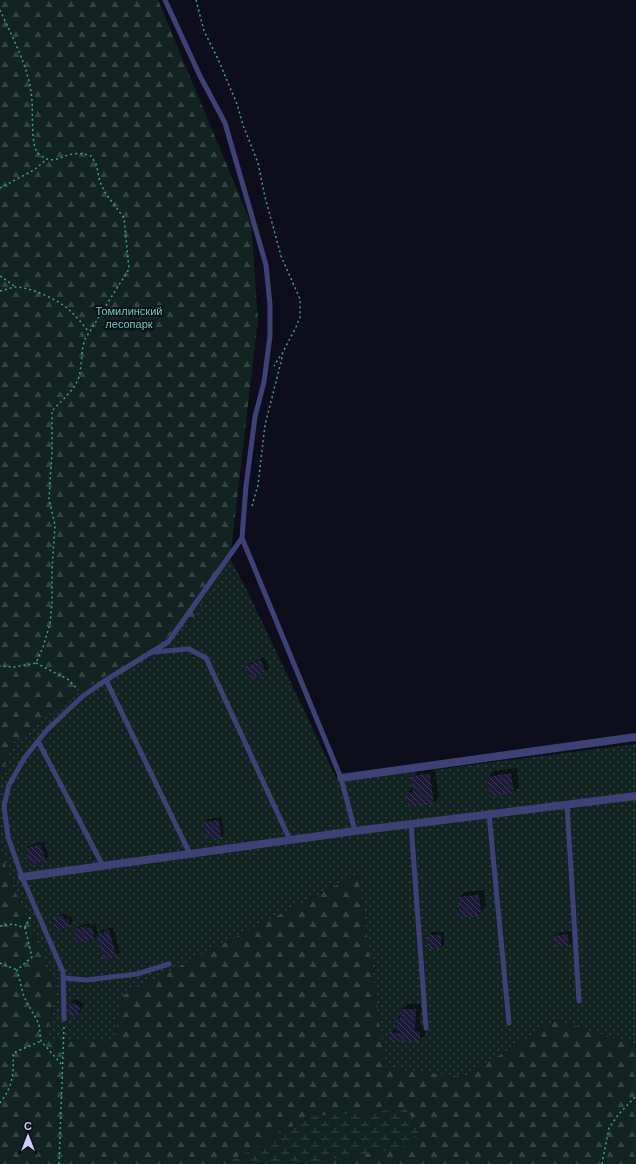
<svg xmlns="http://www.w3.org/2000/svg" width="636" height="1164" font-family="Arial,sans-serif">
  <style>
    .forest { fill: url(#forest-firs) }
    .wetland { fill: url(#wetland-marsh) }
    .garden { fill: url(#garden-dots) }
    .shadow { fill: #0007 }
    .building { fill: url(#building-back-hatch) }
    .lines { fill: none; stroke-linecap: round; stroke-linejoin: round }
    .path { stroke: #39a18f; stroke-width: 1.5; stroke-dasharray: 2 3; stroke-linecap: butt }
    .lane { stroke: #3d4175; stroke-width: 5 }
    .street { stroke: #3d4175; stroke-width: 8 }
    .labels { text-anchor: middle; stroke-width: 4; stroke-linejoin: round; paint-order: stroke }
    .park-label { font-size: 11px; fill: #62d0a8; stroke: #0e0d1b }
  </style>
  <defs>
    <pattern id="forest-firs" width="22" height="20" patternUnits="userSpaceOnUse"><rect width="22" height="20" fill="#112421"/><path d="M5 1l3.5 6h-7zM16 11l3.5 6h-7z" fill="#324342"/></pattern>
    <pattern id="wetland-marsh" width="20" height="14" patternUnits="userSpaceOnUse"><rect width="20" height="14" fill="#112421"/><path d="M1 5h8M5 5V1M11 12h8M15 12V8" fill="none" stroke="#324342"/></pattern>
    <pattern id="garden-dots" width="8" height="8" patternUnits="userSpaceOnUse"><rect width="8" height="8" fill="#112421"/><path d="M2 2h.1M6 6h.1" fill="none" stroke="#324342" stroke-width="1.8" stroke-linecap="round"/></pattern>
    <pattern id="building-back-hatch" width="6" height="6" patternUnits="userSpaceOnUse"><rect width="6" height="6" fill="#1e1b3a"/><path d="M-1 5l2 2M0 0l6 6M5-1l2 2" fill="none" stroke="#3e3b57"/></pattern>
  </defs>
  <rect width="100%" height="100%" fill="#0e0d1b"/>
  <g class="forest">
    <path d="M0 0H158L251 223 258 319 230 559 191 622 66 701 14 741 0 779Z"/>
    <path d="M0 835 2 853 9 877 57 987 46 1039 113 1042 123 995 358 874 386 1068 464 1077 556 1020 636 1045V1164H325L333 1159 311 1116 225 1164H0Z"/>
  </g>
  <path class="wetland" d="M406 1109 421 1130 400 1149 333 1159 325 1164H225L311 1116Z"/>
  <path class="garden" d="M230 559 245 586 338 782 636 744V1045L556 1020 464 1077 386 1068 358 874 123 995 113 1042 46 1040 57 987 9 877 2 853 0 835V779L14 741 66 701 191 622Z"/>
  <g class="shadow">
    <path d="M264 657 269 667 266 671 251 678 246 668 250 664Z"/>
    <path d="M517 768 519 787 514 792 488 777 494 771Z"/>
    <path d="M435 769 439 797 434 803 407 793 413 787 412 777 417 771Z"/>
    <path d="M222 817 224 835 220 838 214 835 205 822 208 819Z"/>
    <path d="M43 841 49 856 45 859 26 849 29 846Z"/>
    <path d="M484 890 486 906 478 915 459 897 465 892Z"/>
    <path d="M67 913 68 917 72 916 73 921 70 925 56 930 54 924 56 922V919L59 915Z"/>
    <path d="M90 923V926L96 924 98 934 101 931 113 927 120 952 116 956 98 935 95 938 78 942 75 929 79 926Z"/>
    <path d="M571 931 572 941 569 945 555 936 558 933Z"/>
    <path d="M432 932H444V944L441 948 428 936Z"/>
    <path d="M75 999 84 1003 80 1012 76 1015 67 1011 71 1002Z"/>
    <path d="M407 1004H421L420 1026H425V1035L420 1040 391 1033 397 1027V1018L402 1014V1009Z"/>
  </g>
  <g class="building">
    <path d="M261 660 266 672 251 679 245 667Z"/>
    <path d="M511 773 514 793 490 797 487 777Z"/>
    <path d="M430 774 434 804 408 807 406 793 413 792 411 776Z"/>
    <path d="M219 820 221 839 214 840V836L205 837 204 822Z"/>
    <path d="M40 844 46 860 30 866 25 849Z"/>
    <path d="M479 895 481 912 478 913 479 916 461 918 458 897Z"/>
    <path d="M63 915 65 920 68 919 70 926 55 931 53 924 56 923 54 918Z"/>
    <path d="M86 926 87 928 92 927 95 939 77 943V942H75L74 929Z"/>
    <path d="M109 930 117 957 104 960 97 934Z"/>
    <path d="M568 934 569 946 555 947 554 936Z"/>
    <path d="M427 935H441V949H428Z"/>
    <path d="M70 1002 81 1007 76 1017 66 1012Z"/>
    <path d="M401 1009H416L415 1031 420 1032V1041H390V1032L400 1033V1031H396V1018H400Z"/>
  </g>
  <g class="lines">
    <g class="path">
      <path d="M196 0 204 31 218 59 237 104 243 125 258 163 265 197 281 256 300 299V317L296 327 283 352 274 366"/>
      <path d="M0 10C13 39 30 69 32 101 33 113 31 144 37 152 39 155 44 158 47 159 57 162 64 155 73 154 80 153 85 154 91 156L96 164 100 182 106 194 124 218 129 269 85 339C80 353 83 369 77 382 73 391 59 403 52 411V451L49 499 55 525 52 570V603L50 624 43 647 36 663 14 667 0 666"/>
      <path d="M0 188 34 170 47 159"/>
      <path d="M0 276 16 287"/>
      <path d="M0 291C5 290 10 288 15 287 30 287 56 299 67 308 75 315 82 323 88 331"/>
      <path d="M252 506 258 485 265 425 283 354"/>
      <path d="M36 663 69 680 78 690"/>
      <path d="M0 926 13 924 25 928 32 957 17 970 24 997 39 1024 41 1041 63 1066"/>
      <path d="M25 928 31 915"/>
      <path d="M0 963 17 970"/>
      <path d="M0 1103C13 1086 14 1074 13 1053L41 1041"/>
      <path d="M59 1164 64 1027"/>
      <path d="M602 1164 609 1128 618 1115 636 1096"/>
    </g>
    <g class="lane">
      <path d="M165 0 200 76 225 123 266 265 270 305V336L264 382 255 417 246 486 242 538 341 778 355 831"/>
      <path d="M153 652 189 649 206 658 290 840"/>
      <path d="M106 680 190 854"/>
      <path d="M38 741 103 866"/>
      <path d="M567 805 579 1001"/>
      <path d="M489 814 509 1023"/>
      <path d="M411 824 426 1028"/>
      <path d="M64 978 86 980 137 974 169 964"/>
      <path d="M64 1019 63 972 22 877 8 837 4 806 9 785 25 757 47 730 83 696 106 680 168 642 242 538"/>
    </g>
    <g class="street">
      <path d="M341 778 636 737"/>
      <path d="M22 877 355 831 636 796"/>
    </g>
  </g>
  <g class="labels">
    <g class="park-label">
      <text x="129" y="315">Томилинский<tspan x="129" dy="13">лесопарк</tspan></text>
    </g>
  </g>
  <g transform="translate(28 1136)" stroke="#0e0d1b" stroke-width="3" paint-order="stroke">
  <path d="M0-3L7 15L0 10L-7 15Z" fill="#cdcdf9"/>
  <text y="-6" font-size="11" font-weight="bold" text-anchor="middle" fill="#cdcdf9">С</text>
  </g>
</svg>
